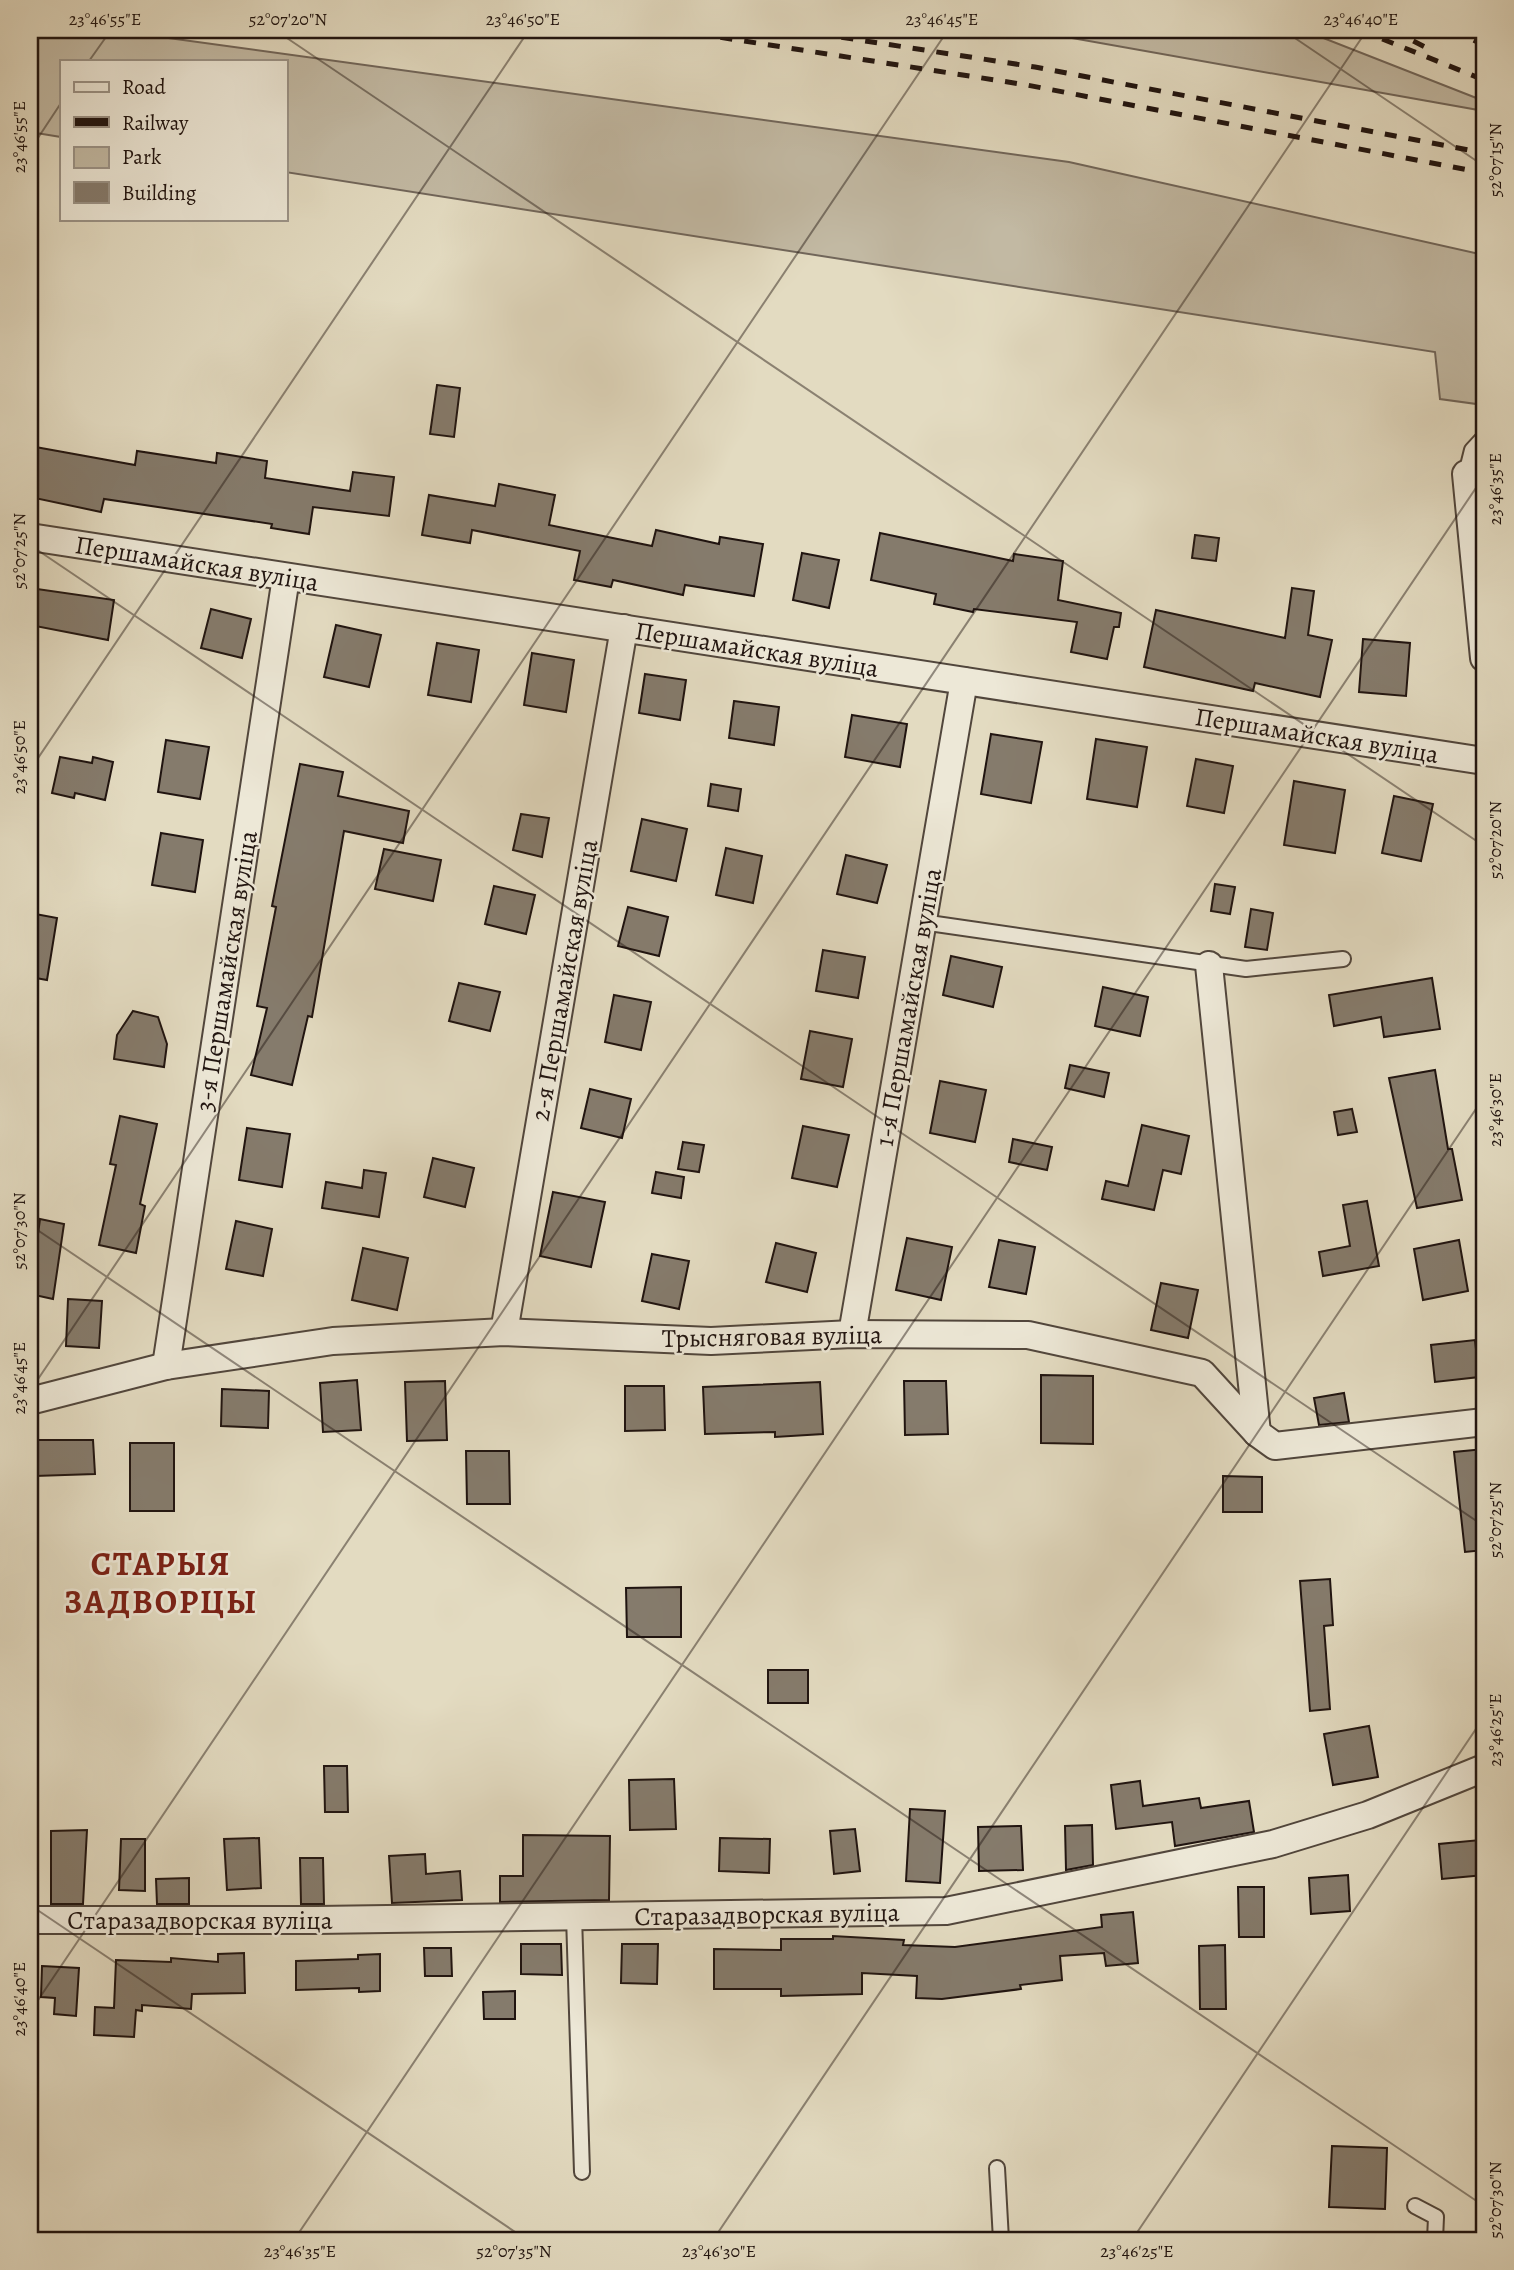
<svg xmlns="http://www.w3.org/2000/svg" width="1514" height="2270" font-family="Alegreya,serif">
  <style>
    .green { fill: #c2b9a3; stroke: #71665a; stroke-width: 2 }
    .building { fill: #857b6c; stroke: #201410; stroke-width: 2 }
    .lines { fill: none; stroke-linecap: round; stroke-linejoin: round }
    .lane-casing { stroke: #51463c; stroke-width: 18 }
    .street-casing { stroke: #51463c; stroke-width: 30 }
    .lane { stroke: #ede8d7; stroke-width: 14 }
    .street { stroke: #ede8d7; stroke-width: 26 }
    .rail { stroke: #201410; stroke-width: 5; stroke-dasharray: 12 12; stroke-linecap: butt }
    .ticks { fill: none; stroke: #201410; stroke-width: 2; stroke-opacity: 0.45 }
    .labels { text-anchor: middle; stroke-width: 5; stroke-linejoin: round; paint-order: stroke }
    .street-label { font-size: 26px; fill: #201410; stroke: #ede8d7 }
    .district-label { font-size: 33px; font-weight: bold; letter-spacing: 2px; fill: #7a1f14; stroke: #ede8d7 }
    .neatline { fill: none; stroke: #201410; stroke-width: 2.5 }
    .ticks-label { font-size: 18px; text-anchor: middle; fill: #201410 }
  </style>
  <rect width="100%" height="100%" fill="#e3dbc1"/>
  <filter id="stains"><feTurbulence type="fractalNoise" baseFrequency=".00286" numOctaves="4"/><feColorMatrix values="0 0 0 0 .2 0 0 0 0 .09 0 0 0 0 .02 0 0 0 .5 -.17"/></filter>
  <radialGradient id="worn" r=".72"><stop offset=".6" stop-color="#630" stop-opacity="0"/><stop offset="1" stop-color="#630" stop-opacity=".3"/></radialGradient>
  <g class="green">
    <path d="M30 30H110L1069 162 1484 255V405L1440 399 1435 352 285 172V61H61V137L30 132Z"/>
    <path d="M1027 30H1303L1484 101V111Z"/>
  </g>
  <g class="building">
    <path d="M437 385 460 388 454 437 430 434Z"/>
    <path d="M30 446 135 465 137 451 216 463 217 453 267 461 265 478 350 491 353 472 394 477 389 516 313 507 309 534 271 528 272 524 104 499 101 512 30 497Z"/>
    <path d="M499 484 555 495 549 525 652 546 656 530 719 544 720 537 763 544 754 596 685 585 683 595 613 580 611 587 574 580 580 551 472 530 470 543 422 535 429 495 495 506Z"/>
    <path d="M880 533 1013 561 1014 554 1063 561 1058 600 1121 613 1119 627H1114L1107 659 1071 652 1077 622 974 609 973 612 934 604 936 594 871 580Z"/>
    <path d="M1195 535 1219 538 1216 561 1192 558Z"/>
    <path d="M802 553 839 560 829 608 793 600Z"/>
    <path d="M30 588 114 600 108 640 30 625Z"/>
    <path d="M1292 588 1314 591 1308 635 1332 640 1320 697 1255 683 1253 691 1144 667 1156 610 1285 638Z"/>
    <path d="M211 609 251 619 242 658 201 648Z"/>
    <path d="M336 625 381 635 369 687 324 677Z"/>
    <path d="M1363 639 1410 643 1406 696 1359 692Z"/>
    <path d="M437 643 479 650 471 702 428 695Z"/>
    <path d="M532 653 574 660 566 712 524 705Z"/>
    <path d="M645 674 686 680 680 720 639 713Z"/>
    <path d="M734 701 779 707 774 745 729 738Z"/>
    <path d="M852 715 907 724 900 767 845 757Z"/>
    <path d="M991 734 1042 742 1031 803 981 794Z"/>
    <path d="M1096 739 1147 747 1137 807 1087 799Z"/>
    <path d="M166 740 209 747 200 799 158 792Z"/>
    <path d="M60 757 92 763 93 757 113 762 105 800 75 793 74 798 52 793Z"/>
    <path d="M1196 759 1233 766 1224 813 1187 806Z"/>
    <path d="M300 764 343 772 338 796 409 811 403 843 344 831 312 1017 308 1016 292 1085 251 1075 267 1008 257 1006 276 907 272 906Z"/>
    <path d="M1294 781 1345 790 1335 853 1284 845Z"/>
    <path d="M711 784 741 789 738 811 708 806Z"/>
    <path d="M1394 796 1433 804 1421 861 1382 853Z"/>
    <path d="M521 814 549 818 542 857 513 850Z"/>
    <path d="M642 819 687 829 676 881 631 871Z"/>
    <path d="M161 833 203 840 195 892 152 885Z"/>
    <path d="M726 848 762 856 753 903 716 895Z"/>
    <path d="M384 849 441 860 433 901 375 889Z"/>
    <path d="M846 855 887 865 877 903 837 894Z"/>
    <path d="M1215 884 1235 887 1230 914 1211 911Z"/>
    <path d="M494 886 535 895 526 934 485 924Z"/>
    <path d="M628 907 668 917 659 956 618 946Z"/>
    <path d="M1251 909 1273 913 1267 950 1245 947Z"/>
    <path d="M30 913 57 918 47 980 30 977Z"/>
    <path d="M823 950 865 957 858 998 816 991Z"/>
    <path d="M951 956 1002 967 993 1007 943 995Z"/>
    <path d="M1432 978 1440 1029 1384 1037 1381 1017 1334 1026 1329 995Z"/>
    <path d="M459 983 500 992 490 1031 449 1021Z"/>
    <path d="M1103 987 1148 997 1140 1036 1095 1026Z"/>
    <path d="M614 995 651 1002 641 1050 605 1042Z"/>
    <path d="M133 1011 158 1017 167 1044 164 1067 114 1059 117 1035Z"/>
    <path d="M810 1031 852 1039 843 1087 801 1079Z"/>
    <path d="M1070 1065 1109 1073 1104 1097 1065 1088Z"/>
    <path d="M1435 1070 1448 1149H1452L1462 1200 1417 1208 1389 1078Z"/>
    <path d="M940 1081 986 1090 975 1142 930 1133Z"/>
    <path d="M590 1089 631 1099 622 1138 581 1128Z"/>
    <path d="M1352 1109 1357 1132 1338 1135 1334 1112Z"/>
    <path d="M120 1116 157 1124 140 1204 145 1206 136 1253 99 1245 116 1165 110 1164Z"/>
    <path d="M1142 1125 1189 1136 1181 1174 1163 1170 1154 1210 1102 1199 1106 1181 1128 1186Z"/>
    <path d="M803 1126 849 1135 837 1187 792 1178Z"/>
    <path d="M247 1128 290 1134 282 1187 239 1180Z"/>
    <path d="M1013 1139 1052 1147 1047 1170 1009 1162Z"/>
    <path d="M683 1142 704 1145 699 1172 678 1169Z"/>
    <path d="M433 1158 474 1168 465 1207 424 1197Z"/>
    <path d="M364 1170 386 1173 379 1217 322 1208 326 1182 362 1188Z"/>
    <path d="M656 1172 684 1177 681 1198 652 1193Z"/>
    <path d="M553 1192 605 1202 591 1267 540 1256Z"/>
    <path d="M1367 1201 1379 1266 1323 1276 1319 1252 1350 1246 1343 1205Z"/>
    <path d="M40 1219 64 1224 53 1299 30 1294Z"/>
    <path d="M236 1221 272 1229 263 1276 226 1269Z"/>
    <path d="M907 1238 952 1247 941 1300 896 1290Z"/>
    <path d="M999 1240 1035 1247 1026 1294 989 1287Z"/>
    <path d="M1459 1240 1468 1291 1423 1300 1414 1249Z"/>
    <path d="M776 1243 816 1253 807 1292 766 1282Z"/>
    <path d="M363 1248 408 1258 397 1310 352 1300Z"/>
    <path d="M652 1254 689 1261 679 1309 642 1301Z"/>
    <path d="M1161 1283 1198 1290 1188 1338 1151 1330Z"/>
    <path d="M68 1299 102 1301 99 1348 66 1346Z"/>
    <path d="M1475 1340 1479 1377 1435 1382 1431 1345Z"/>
    <path d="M1041 1375 1093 1376V1444L1041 1443Z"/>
    <path d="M357 1380 361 1430 323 1432 320 1383Z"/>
    <path d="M445 1381 447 1440 407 1441 405 1382Z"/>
    <path d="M904 1381H946L948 1434 905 1435Z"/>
    <path d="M820 1382 823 1434 775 1437V1432L705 1434 703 1387Z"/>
    <path d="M625 1386H664L665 1430 625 1431Z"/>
    <path d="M222 1389 269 1391 268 1428 221 1426Z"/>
    <path d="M1344 1393 1349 1422 1319 1425 1314 1398Z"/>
    <path d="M35 1440H93L95 1474 35 1476Z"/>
    <rect x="130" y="1443" width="44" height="68"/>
    <path d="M1484 1449V1550L1465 1552 1454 1452Z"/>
    <path d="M466 1451H509L510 1504H467Z"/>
    <path d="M1223 1476 1262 1477V1512H1223Z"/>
    <path d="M1330 1579 1333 1625 1324 1626 1330 1709 1310 1711 1300 1581Z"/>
    <path d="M681 1587V1637H627L626 1588Z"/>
    <rect x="768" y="1670" width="40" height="33"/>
    <path d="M1369 1726 1378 1777 1333 1785 1324 1734Z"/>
    <path d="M324 1766H347L348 1812H325Z"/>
    <path d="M674 1779 676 1829 630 1830 629 1780Z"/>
    <path d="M1140 1781 1143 1806 1199 1798 1201 1808 1249 1801 1254 1832 1175 1846 1172 1822 1116 1829 1111 1785Z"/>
    <path d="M910 1809 945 1811 940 1883 906 1881Z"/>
    <path d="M1092 1825 1093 1865 1066 1870 1065 1826Z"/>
    <path d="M1021 1826 1023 1870 979 1871 978 1827Z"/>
    <path d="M855 1829 860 1871 834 1874 830 1831Z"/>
    <path d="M87 1830 83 1904H51V1831Z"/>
    <path d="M523 1835 610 1836 609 1900 500 1902V1876H523Z"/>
    <path d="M259 1838 261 1888 227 1890 224 1839Z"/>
    <path d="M720 1838 770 1839 769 1873 719 1871Z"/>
    <path d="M121 1839H145V1891L119 1890Z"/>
    <path d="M1480 1840 1484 1875 1442 1879 1439 1844Z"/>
    <path d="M425 1854 426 1874 460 1871 462 1900 392 1903 389 1856Z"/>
    <path d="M300 1858H323L324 1904H301Z"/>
    <path d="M1348 1875 1350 1911 1311 1914 1309 1878Z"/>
    <path d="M189 1878V1904H157L156 1879Z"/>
    <path d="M1238 1887H1264V1937H1239Z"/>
    <path d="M1133 1912 1138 1963 1106 1966 1104 1953 1060 1956 1062 1980 1020 1985 1021 1989 942 1999 916 1998 917 1976 862 1973V1994L781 1996V1989H714V1949L781 1950V1939H833V1936L904 1940 903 1945 955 1947 1102 1927 1101 1915Z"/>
    <path d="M521 1944H561L562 1975 521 1974Z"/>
    <path d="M622 1944H658L657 1984 621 1983Z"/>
    <path d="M1225 1945 1226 2009H1200L1199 1946Z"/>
    <path d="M424 1948H451L452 1976H425Z"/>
    <path d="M244 1953 245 1993 192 1994 191 2009 142 2005V2011L136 2010 134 2037 94 2035 95 2007 114 2008 116 1960 171 1962V1958L218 1962V1954Z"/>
    <path d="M380 1954V1991L359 1992V1988L296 1990V1961L358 1959V1955Z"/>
    <path d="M42 1966 79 1968 76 2016 54 2014 55 1998 41 1997Z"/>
    <path d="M515 1991V2019H484L483 1992Z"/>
    <path d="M1332 2146 1387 2148 1385 2209 1329 2207Z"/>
  </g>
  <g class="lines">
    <g class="lane-casing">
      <g id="lane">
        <path d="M1466 474 1472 450 1484 437"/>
        <path d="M922 922 1246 969 1343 959"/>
        <path d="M574 1916 582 2172"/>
        <path d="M997 2168 1001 2240"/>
        <path d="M1415 2206 1436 2217 1435 2240"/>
      </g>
    </g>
    <g class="street-casing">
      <g id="street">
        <path d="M1466 474 1484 658"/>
        <path d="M30 537 1484 761"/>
        <path d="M1209 965 1257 1433"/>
        <path d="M504 1332 624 628"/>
        <path d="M852 1334 964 681"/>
        <path d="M166 1366 286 577"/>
        <path d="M30 1401 166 1366 333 1341 504 1332 711 1341 852 1334 1028 1335 1202 1373 1257 1433 1275 1446 1484 1422"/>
        <path d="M30 1920H317L946 1911 1273 1844 1368 1815 1484 1768"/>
      </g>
    </g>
    <use href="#lane" class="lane"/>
    <use href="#street" class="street"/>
    <g class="rail">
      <path d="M673 30 1027 85 1484 173"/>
      <path d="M794 30 1035 67 1484 153"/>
      <path d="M1360 30 1484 80"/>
      <path d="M1392 30 1425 47"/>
      <path d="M1452 30 1484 45"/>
    </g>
  </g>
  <path class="ticks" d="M275 30 1484 846M1283 30 1484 166M89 61 111 30M30 150 61 103M30 545 1484 1526M30 770 529 30M30 1225 1484 2206M30 1391 948 30M30 1905 527 2240M30 2012 1367 30M294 2240 1484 476M713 2240 1484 1097M1132 2240 1484 1717"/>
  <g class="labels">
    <g class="street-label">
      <text transform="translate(197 563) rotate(9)" y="9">Першамайская вуліца</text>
      <text transform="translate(757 649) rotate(9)" y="9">Першамайская вуліца</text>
      <text transform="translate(1317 735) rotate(9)" y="9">Першамайская вуліца</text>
      <text transform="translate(226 971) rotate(-81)" y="9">3-я Першамайская вуліца</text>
      <text transform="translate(564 980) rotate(-80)" y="9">2-я Першамайская вуліца</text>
      <text transform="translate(908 1007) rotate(-80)" y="9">1-я Першамайская вуліца</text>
      <text transform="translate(772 1336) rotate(-1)" y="9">Трысняговая вуліца</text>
      <text transform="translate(767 1914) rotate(-1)" y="9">Старазадворская вуліца</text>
      <text x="200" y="1929">Старазадворская вуліца</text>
    </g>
    <g class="district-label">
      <text x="161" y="1575">СТАРЫЯ<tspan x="161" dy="38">ЗАДВОРЦЫ</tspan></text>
    </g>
  </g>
  <rect width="1514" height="2270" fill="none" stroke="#e3dbc1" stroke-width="77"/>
  <rect x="60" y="60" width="228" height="161" fill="#ede8d7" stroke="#9b9387" stroke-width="2"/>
  <rect x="74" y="82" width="35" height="10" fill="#ede8d7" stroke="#9b9387" stroke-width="2"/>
  <text x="122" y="94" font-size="21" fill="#201410">Road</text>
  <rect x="74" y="117" width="35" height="10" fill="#201410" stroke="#9b9387" stroke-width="2"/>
  <text x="122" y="130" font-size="21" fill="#201410">Railway</text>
  <rect x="74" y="147" width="35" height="21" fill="#c2b9a3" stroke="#9b9387" stroke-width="2"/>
  <text x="122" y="164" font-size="21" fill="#201410">Park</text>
  <rect x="74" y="182" width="35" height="21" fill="#857b6c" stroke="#9b9387" stroke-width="2"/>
  <text x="122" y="200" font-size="21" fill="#201410">Building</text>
  <rect x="38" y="38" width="1438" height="2194" class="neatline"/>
  <g class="ticks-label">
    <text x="105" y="25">23°46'55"E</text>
    <text x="288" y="25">52°07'20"N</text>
    <text x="523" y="25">23°46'50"E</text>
    <text x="942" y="25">23°46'45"E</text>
    <text x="1361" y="25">23°46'40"E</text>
    <text transform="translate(19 137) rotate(-90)" y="6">23°46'55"E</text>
    <text transform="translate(1495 160) rotate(-90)" y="6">52°07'15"N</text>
    <text transform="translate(1495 489) rotate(-90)" y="6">23°46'35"E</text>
    <text transform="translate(19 551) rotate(-90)" y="6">52°07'25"N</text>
    <text transform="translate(19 757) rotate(-90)" y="6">23°46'50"E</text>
    <text transform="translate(1495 840) rotate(-90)" y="6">52°07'20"N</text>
    <text transform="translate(1495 1110) rotate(-90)" y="6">23°46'30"E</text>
    <text transform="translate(19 1231) rotate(-90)" y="6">52°07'30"N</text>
    <text transform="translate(19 1378) rotate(-90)" y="6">23°46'45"E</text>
    <text transform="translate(1495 1520) rotate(-90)" y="6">52°07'25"N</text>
    <text transform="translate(1495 1730) rotate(-90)" y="6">23°46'25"E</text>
    <text transform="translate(19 1999) rotate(-90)" y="6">23°46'40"E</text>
    <text transform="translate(1495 2200) rotate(-90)" y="6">52°07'30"N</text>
    <text x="300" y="2257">23°46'35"E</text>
    <text x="514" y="2257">52°07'35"N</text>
    <text x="719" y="2257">23°46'30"E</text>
    <text x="1137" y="2257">23°46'25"E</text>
  </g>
  <rect width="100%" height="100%" filter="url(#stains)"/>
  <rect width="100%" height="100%" fill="url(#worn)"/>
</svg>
